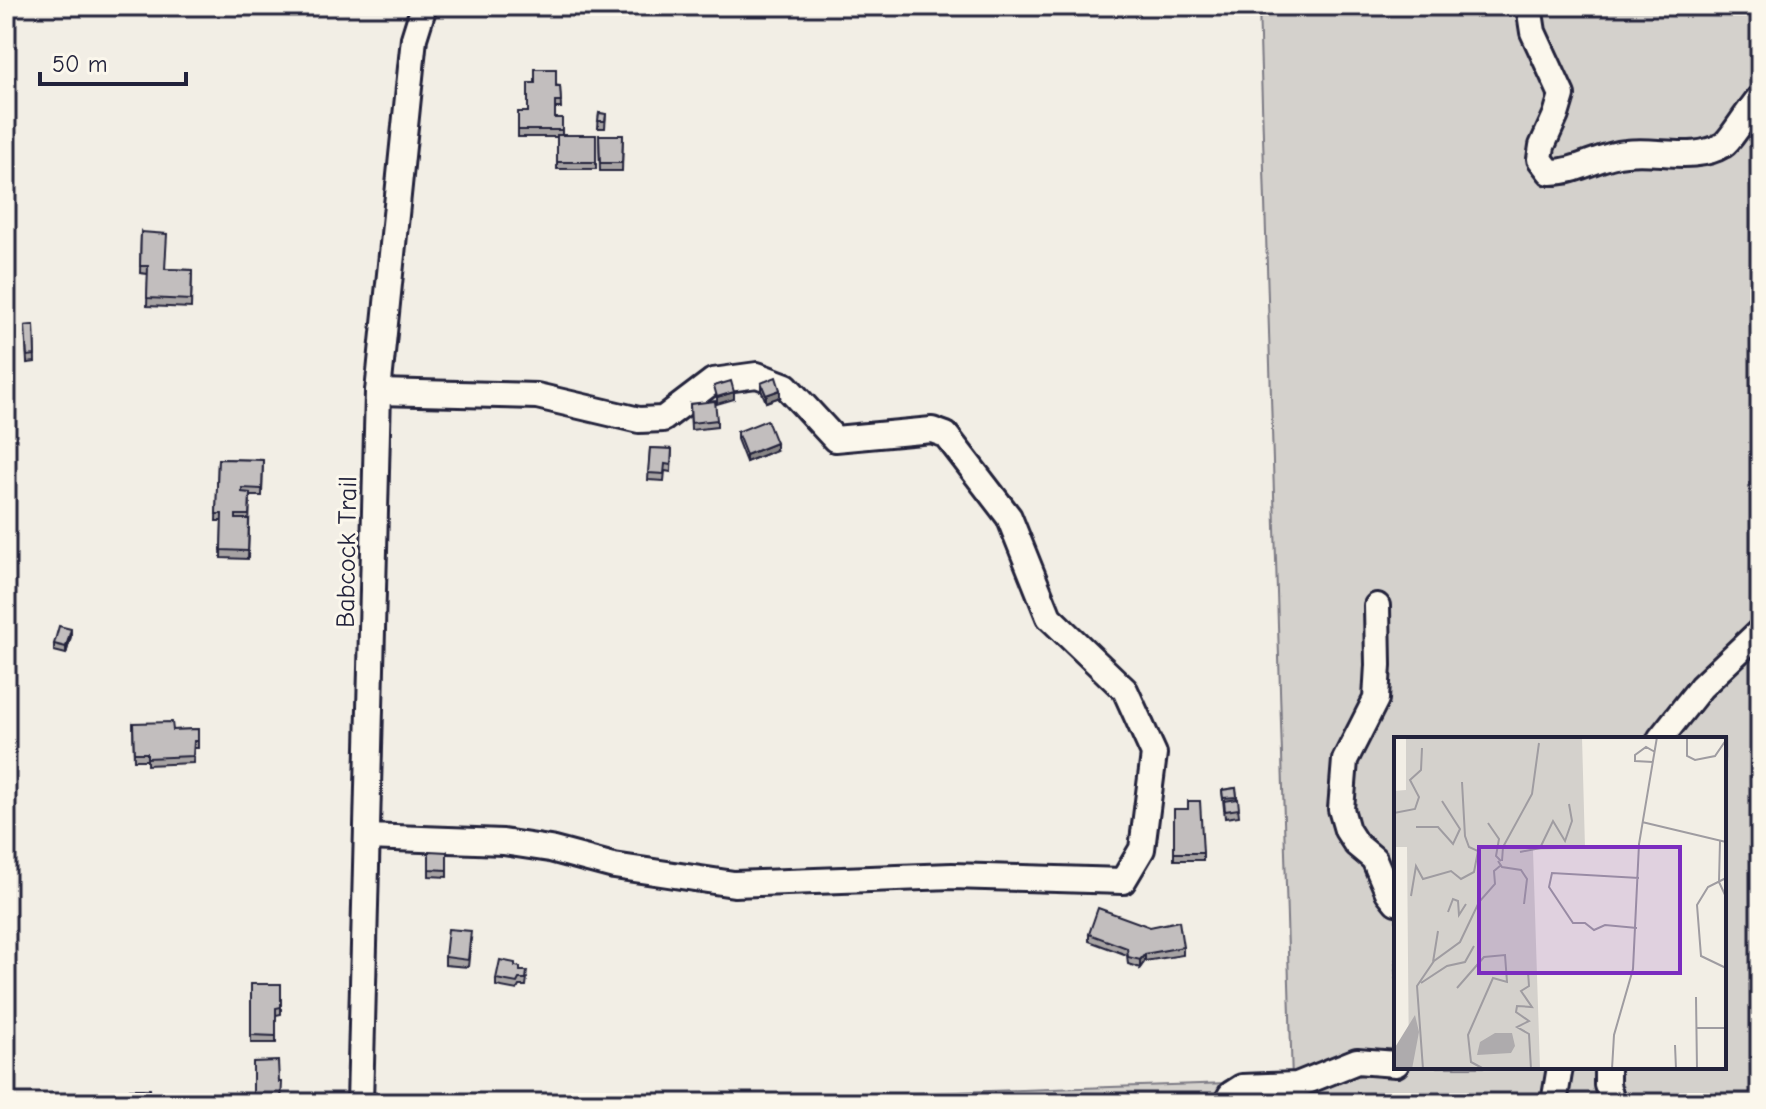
<svg xmlns="http://www.w3.org/2000/svg" width="1766" height="1109" font-family="'Comic Neue',sans-serif">
  <style>
    .green { fill: #d4d1cc; stroke: #7b7a84; stroke-width: 2; fill-rule: evenodd }
    .lines { fill: none; stroke-linecap: round; stroke-linejoin: round }
    .minor-casing { stroke: #22223b; stroke-width: 30 }
    .minor { stroke: #fbf7ec; stroke-width: 24 }
    .wall { fill: #a7a3a3; stroke: #22223b; stroke-width: 2 }
    .shaded-wall { fill: #888585; stroke: #22223b; stroke-width: 2 }
    .building { fill: #c2bebe; stroke: #22223b; stroke-width: 2 }
    .labels { text-anchor: middle; stroke-width: 6; stroke-linejoin: round; paint-order: stroke }
    .street-label { font-size: 26px; fill: #22223b; stroke: #fbf7ec }
    .inset-road { fill: none; stroke: #9f9ca1; stroke-width: 2 }
    .view { fill: #7b2cbf; fill-opacity: 0.15; stroke: #7b2cbf; stroke-width: 4 }
    .inset-edge { fill: none; stroke: #22223b; stroke-width: 4 }
  </style>
  <rect width="100%" height="100%" fill="#f2eee5"/>
  <filter id="ink" filterUnits="userSpaceOnUse"><feTurbulence type="fractalNoise" baseFrequency=".0125" numOctaves="2"/><feDisplacementMap in="SourceGraphic" scale="16" xChannelSelector="R" yChannelSelector="G"/><feConvolveMatrix kernelMatrix="1 2 1 2 8 2 1 2 1" color-interpolation-filters="sRGB"/></filter>
  <g filter="url(#ink)">
    <path class="green" d="M1259 6H1760V1103H838V1096L1292 1081ZM1396 739H1724V1067H1396Z"/>
    <g class="lines">
      <g class="minor-casing">
        <g id="minor">
          <path d="M1529 6 1533 32 1562 95 1556 115 1542 146 1540 159 1550 172C1576 173 1599 155 1626 153 1658 149 1695 162 1723 145 1729 143 1752 105 1760 97"/>
          <path d="M1377 606 1378 665 1376 699 1345 760 1341 809 1347 830 1356 844 1374 859 1388 892 1396 902"/>
          <path d="M1660 739 1701 687 1760 631"/>
          <path d="M367 837 503 842 550 849 614 866 734 884 952 876 1123 881 1142 849 1154 754 1125 690 1049 617 1009 517 946 435 932 430 835 439 786 386 757 375 713 381 663 419 639 420 537 396 378 392"/>
          <path d="M1607 1067V1085L1613 1103"/>
          <path d="M360 1103 378 392 414 38 424 6"/>
          <path d="M1226 1103 1231 1094 1242 1087 1297 1085 1357 1061 1396 1064"/>
          <path d="M1554 1103 1560 1067"/>
        </g>
      </g>
      <use href="#minor" class="minor"/>
    </g>
    <g class="wall">
      <path d="M535 83 560 86 561 108H555V118H562V135H596V169H557V137H518V112H528Z"/>
      <path d="M599 113 606 114 605 128H598Z"/>
      <path d="M599 135H623L622 171H600Z"/>
      <path d="M141 232 166 269 192 270 191 308 147 306 148 274 140 273Z"/>
      <path d="M34 325 35 362 27 363 25 326Z"/>
      <path d="M761 383 780 397 766 402 761 390Z"/>
      <path d="M690 404 717 420V427L691 430Z"/>
      <path d="M737 432 776 450 746 462 737 439Z"/>
      <path d="M650 448 672 449 671 472 665 471 664 481 648 480Z"/>
      <path d="M218 459 263 460 262 496H250L248 559 221 558 222 521H216Z"/>
      <path d="M6 465H11L12 481H6Z"/>
      <path d="M6 518 12 526 11 543H6Z"/>
      <path d="M71 636 66 654 54 651V644Z"/>
      <path d="M133 723 173 730 198 729V748H194L193 763 147 765V760H134Z"/>
      <path d="M1236 788 1239 816 1225 818 1222 790Z"/>
      <path d="M6 801H14L15 832H6Z"/>
      <path d="M1174 809H1188L1203 853V860H1174Z"/>
      <path d="M447 852V877L429 876V869Z"/>
      <path d="M1089 934 1183 947V955L1145 961 1140 968 1128 964 1127 955 1089 941Z"/>
      <path d="M471 939 468 967 445 965V957Z"/>
      <path d="M515 966 527 978 526 986H519L517 990 496 986V979Z"/>
      <path d="M251 984H281V1014L276 1015V1043H251Z"/>
    </g>
    <g class="shaded-wall">
      <path d="M780 390V397L766 402V395Z"/>
      <path d="M734 392V399L717 404V397Z"/>
      <path d="M776 443V450L746 462V455Z"/>
      <path d="M71 629V636L66 654V647Z"/>
      <path d="M1145 954V961L1140 968V960Z"/>
    </g>
    <g class="building">
      <path d="M535 69H556V86H560L561 101H555V118H562V130H518V112H528V83H535Z"/>
      <path d="M599 113 606 114 605 121H598Z"/>
      <rect x="557" y="135" width="39" height="27"/>
      <path d="M599 135H623L622 163H600Z"/>
      <path d="M141 232 167 234 165 269 192 270 191 300 147 298 148 266H140Z"/>
      <path d="M34 325 35 355 27 356 25 326Z"/>
      <path d="M776 377 780 390 766 395 761 383Z"/>
      <path d="M731 381 734 392 717 397 714 386Z"/>
      <path d="M715 401 717 420 691 423 690 404Z"/>
      <path d="M767 420 776 443 746 455 737 432Z"/>
      <path d="M650 448 672 449 671 465 665 464 664 474 648 473Z"/>
      <path d="M218 459 263 460 262 489 242 488V492L250 493 249 515H236V519H249L248 551 221 550 222 514H216Z"/>
      <path d="M6 465H11L12 473H6Z"/>
      <path d="M6 518 12 519 11 536H6Z"/>
      <path d="M59 626 71 629 66 647 54 644Z"/>
      <path d="M172 722 173 730 198 729V741H194L193 756 147 758V753H134L133 723Z"/>
      <path d="M1236 788 1237 797 1223 798 1222 790Z"/>
      <path d="M1238 799 1239 809 1225 811 1224 801Z"/>
      <path d="M6 801H14L15 825H6Z"/>
      <path d="M1188 801H1200L1203 853H1174V809H1188Z"/>
      <path d="M429 851 447 852V870L429 869Z"/>
      <path d="M1098 908 1150 927 1179 921 1183 947 1145 954 1140 960 1128 957 1127 948 1089 934Z"/>
      <path d="M448 929 471 931 468 960 445 957Z"/>
      <path d="M500 960 515 963V966L520 967V971H527L526 979H519L517 983 496 979Z"/>
      <path d="M251 984H281V1007L276 1008V1036L251 1035Z"/>
      <path d="M278 1061 279 1082H282L281 1103H253V1062Z"/>
      <path d="M130 1089H150L151 1103H130Z"/>
    </g>
  </g>
  <g class="labels">
    <g class="street-label">
      <text transform="translate(346 552) rotate(-89)" y="9">Babcock Trail</text>
    </g>
  </g>
  <g transform="translate(1394 737)">
    <rect width="332" height="332" fill="#f2eee5"/>
    <path d="M12 0H188L191 111 139 113 146 332H15L13 110H0V54L12 53Z" fill="#d4d1cc"/>
    <path d="M21 278 25 295 18 332H0V312ZM101 296H118L121 309 117 316 83 318 86 305Z" fill="#aeabad"/>
    <path class="inset-road" d="M293 0V19L301 23 321 19 332 3M259 25 241 24V18L252 10 261 15M0 76 21 72 25 60 16 43 27 33 28 11M248 85 332 105M94 86 105 102 102 119 107 124M22 90H44L59 107 66 92 48 64M326 104 325 145 332 160M126 115 146 111 159 84 171 104 178 84 175 67M104 124 108 130 127 133 133 142 130 167M108 124 109 110 138 57 145 6M332 141 314 150 303 168 307 219 332 231M17 159 22 129 29 142 57 134 67 142 80 135 84 114 75 110 71 99 68 45M54 175 59 162 64 164 65 178 72 167M243 191 211 188 200 193 191 186H179L155 150 158 136 245 141M39 225 44 194M134 235 135 249 127 254 138 270 123 269 122 275 135 284 123 290 135 297 137 332M27 246 53 229 71 225 80 209M63 251 90 220 111 218 113 245 99 241 74 298 77 325 90 332M302 260 303 332M302 291H332M281 308 282 332M29 332 23 249 40 224 66 205 85 165 101 147 100 134 106 129M218 332 220 298 239 232 245 107 263 0"/>
    <path class="view" d="M85 110H286V236H85Z"/>
    <rect width="332" height="332" class="inset-edge"/>
  </g>
  <rect width="1766" height="1109" fill="none" stroke="#fbf7ec" stroke-width="32"/>
  <rect x="16" y="16" width="1734" height="1077" fill="none" stroke="#22223b" stroke-width="3" filter="url(#ink)"/>
  <path d="M40 72v12h146v-12" fill="none" stroke="#22223b" stroke-width="4"/>
  <text x="52" y="72" font-size="24" fill="#22223b" stroke="#fbf7ec" stroke-width="6" paint-order="stroke">50 m</text>
</svg>
